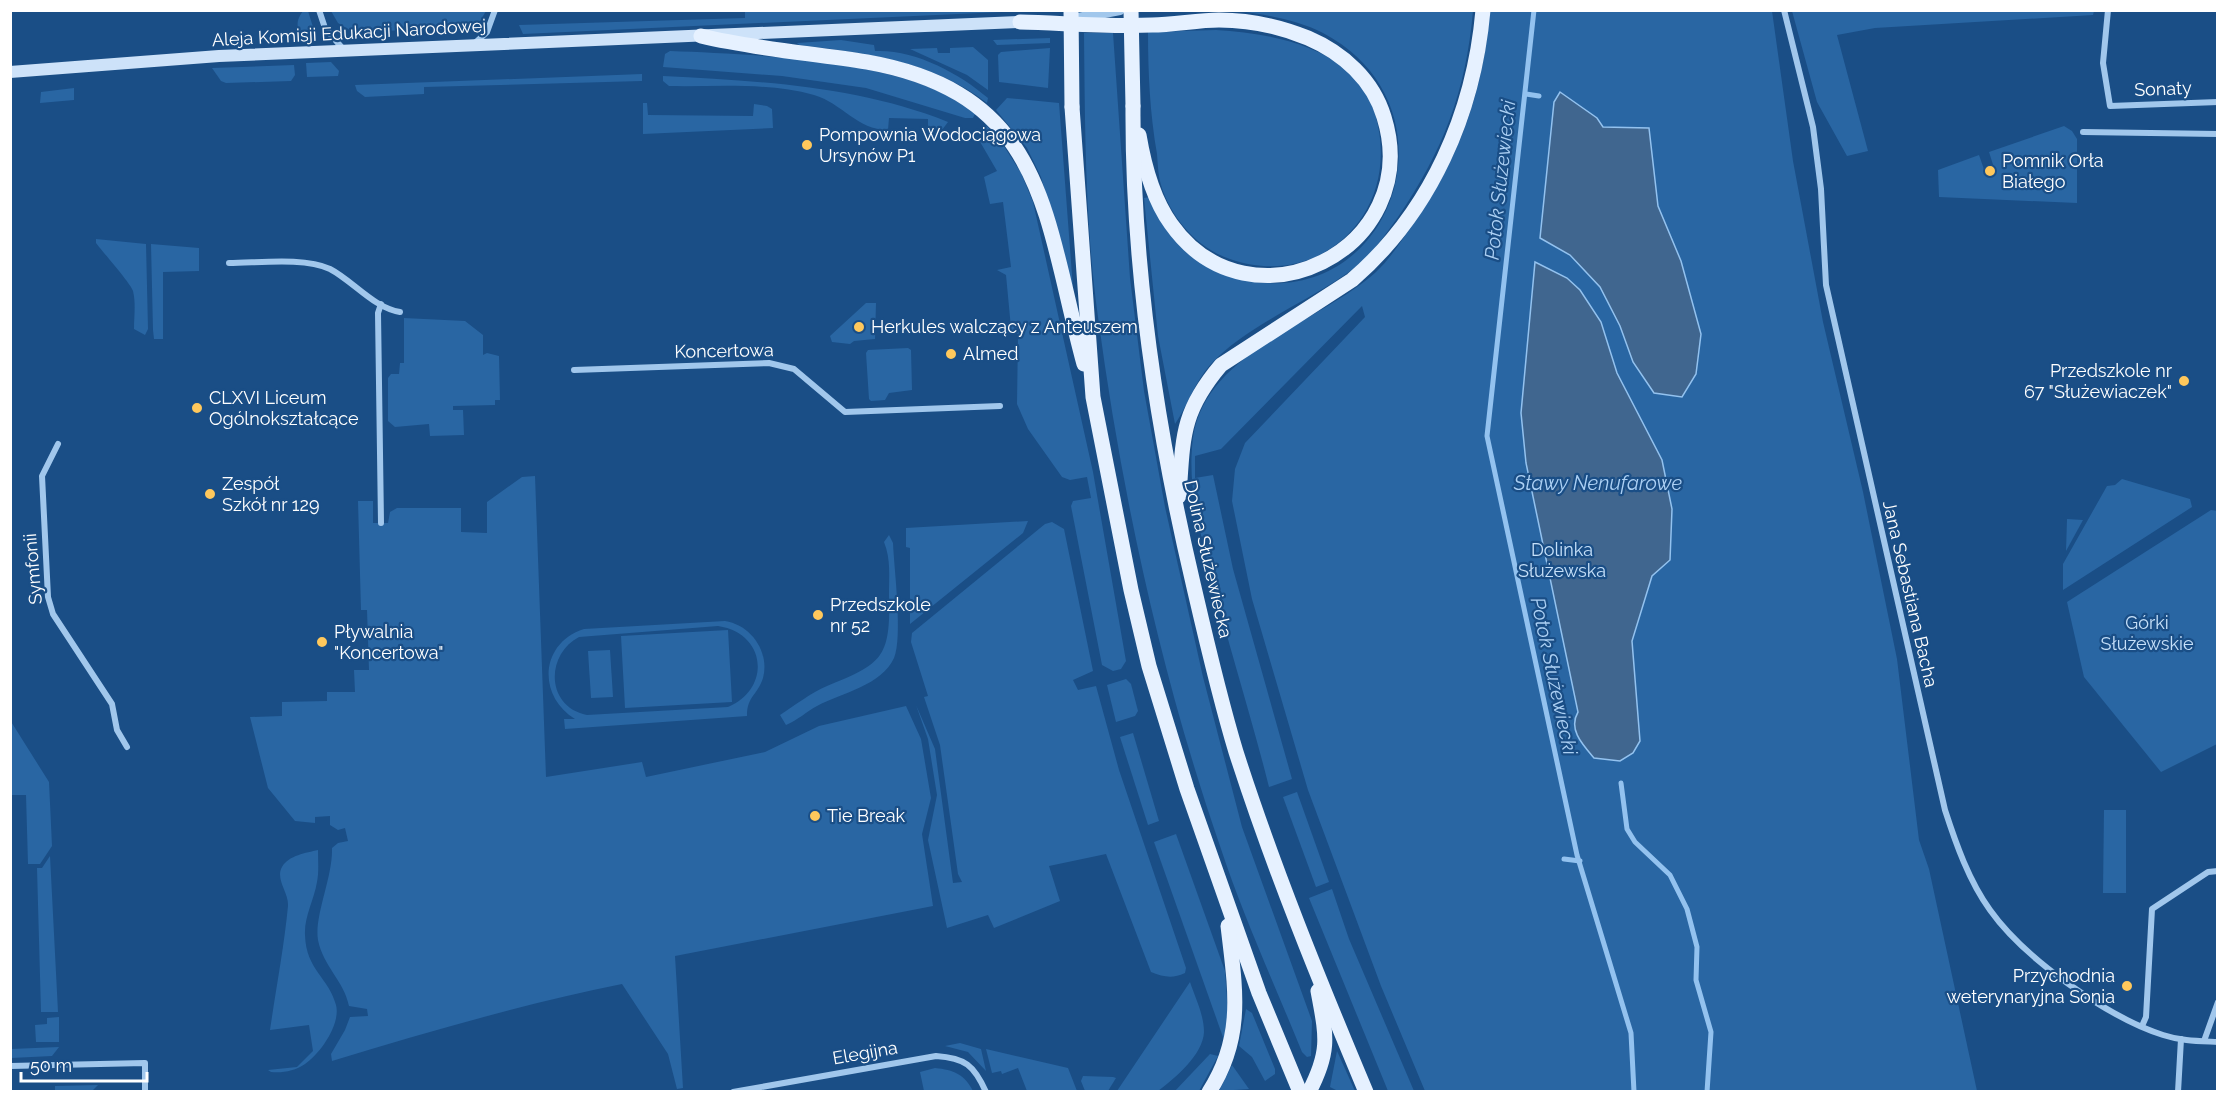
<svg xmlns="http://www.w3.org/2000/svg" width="2228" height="1102" font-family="Raleway,sans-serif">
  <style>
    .green { fill: #2966a3; fill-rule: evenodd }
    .water { fill: #40668f; stroke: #93c2ef; stroke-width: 1.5 }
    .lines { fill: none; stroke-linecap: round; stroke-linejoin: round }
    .stream { stroke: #93c2ef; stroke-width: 5 }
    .minor { stroke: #a1c7ec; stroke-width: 6 }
    .tertiary { stroke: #a1c7ec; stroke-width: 10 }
    .secondary { stroke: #cde2f9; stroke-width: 12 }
    .primary { stroke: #e6f1ff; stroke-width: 15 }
    .primary-bridge { stroke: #e6f1ff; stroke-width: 15 }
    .poi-dot { fill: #ffc85c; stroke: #1a4e86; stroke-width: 2 }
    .labels { text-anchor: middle; stroke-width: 4.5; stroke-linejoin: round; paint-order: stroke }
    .street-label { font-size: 18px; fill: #fff; stroke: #1a4e86 }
    .poi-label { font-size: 18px; fill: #fff; stroke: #1a4e86; text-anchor: start }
    .park-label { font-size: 18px; fill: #c6e0f9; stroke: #1a4e86 }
    .water-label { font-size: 20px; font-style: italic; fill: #acd0f4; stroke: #1a4e86 }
  </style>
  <rect width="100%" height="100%" fill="#1a4e86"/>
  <g class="green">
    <path d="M745 10H1021V11L523 34 519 25 745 18Z"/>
    <path d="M303 11H308L317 40 306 41C297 30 294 23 303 11Z"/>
    <path d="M331 11 485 10 486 11 479 23 466 28 353 32 338 23Z"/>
    <path d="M1240 11H1473C1466 91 1443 151 1398 217 1385 235 1371 256 1353 269 1310 301 1245 326 1210 365 1194 383 1188 405 1175 424L1158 336 1144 198 1149 197C1165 237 1195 269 1239 279 1392 316 1464 107 1323 33 1298 20 1267 15 1240 11Z"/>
    <path d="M1490 11H1772L1793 161 1823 322 1863 492 1897 659 1919 840 1929 869 1977 1091H1425L1381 986 1308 790 1252 599 1232 501 1235 469 1245 443 1365 317 1362 306 1221 449 1195 456V478L1213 475 1233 569 1292 779 1269 787C1251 715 1228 644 1210 572 1199 528 1187 484 1193 438 1205 352 1318 324 1376 272 1390 259 1401 241 1412 226 1460 158 1483 92 1490 11Z"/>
    <path d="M1792 11V10L2094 11 2093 15 1875 28 1837 35 1868 151 1847 156 1817 102Z"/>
    <path d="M1216 30C1260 33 1308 40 1345 68 1363 82 1374 105 1378 126 1397 217 1318 290 1230 259 1197 248 1171 218 1161 185 1158 174 1158 166 1157 154 1150 114 1148 73 1148 32Z"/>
    <path d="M1084 33H1113L1130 278 1144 391 1165 507 1203 677 1242 827 1312 1021 1311 1056 1307 1057 1302 1052C1274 983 1243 916 1220 846 1161 675 1122 496 1098 317 1085 224 1085 128 1084 33Z"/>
    <path d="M1050 38V43L997 45 993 40Z"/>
    <path d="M841 40 874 45 875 51C914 49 959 73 988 98L987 103C933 61 865 53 799 45L797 43Z"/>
    <path d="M973 47 988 60V90L967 75 910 49 937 48 938 53H950V48Z"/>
    <path d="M1050 48 1048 88 999 82 998 55 1001 52Z"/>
    <path d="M670 51C746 54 867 59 936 90 950 96 963 105 975 114L973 118H965L866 88 782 76 663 67 665 54Z"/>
    <path d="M331 62 339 71 338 76 307 77 306 63Z"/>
    <path d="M294 65 295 75 291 81 226 83 221 81 212 68Z"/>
    <path d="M642 74V81L424 87V94L365 97 357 91 355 85Z"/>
    <path d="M663 76C759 81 858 86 948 122L942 130 928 127V119L889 118 888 130C857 130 842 103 814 95 768 82 716 87 669 86L663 81Z"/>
    <path d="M74 88V100L40 103 41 92Z"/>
    <path d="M1007 98 1059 103 1073 288 1041 177 1027 148 996 110Z"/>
    <path d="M643 103H647L648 115 753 116 754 104 767 106 772 109 773 128 643 134Z"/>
    <path d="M985 124 1000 140 1021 173 1033 202 1093 472 1126 661 1121 669 1113 671 1102 665 1071 506 1073 501 1091 498 1087 477 1070 480 1062 477 1028 429 1017 404 1018 334H1005L1004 331 1011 328 1006 275 997 270 1011 267 1003 202 990 204 984 177 997 171 979 140 983 139Z"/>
    <path d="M2064 126 2072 131 2077 139V203L1939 197 1938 170 1979 155 1986 175 1993 176 1995 171 1989 152Z"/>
    <path d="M96 239 146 244 148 329 145 335 134 329C134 317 136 303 133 291 132 285 102 251 96 243Z"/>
    <path d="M151 244 199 248V271L163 272V339H154L153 330Z"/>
    <path d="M866 303H876L875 339 854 341 850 344 832 342 830 336Z"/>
    <path d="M404 318 465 321 483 335V355L487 353 499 356 500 400H495V405L453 406V410H463L464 435 430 436 429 424 395 427 388 421V378L391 374H399L400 363H404Z"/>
    <path d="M908 348 911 350 912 390 889 393 885 400 871 401 869 399 866 353 868 350Z"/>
    <path d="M535 476 546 777 642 762 646 777 765 752 819 726 906 706 921 739 931 798 922 834 933 906 675 956 683 1088 677 1089 668 1054 622 984C523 1004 428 1032 332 1061L331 1054 345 1030 350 1017 368 1016 367 1009 349 1006C344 981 323 966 318 940 314 916 333 877 332 848L338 843 348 841 345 828 338 830 330 825V816L315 817V823L295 821 268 788 250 717 282 716V702L327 701V692H355L354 670H369L367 610H361L358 501H373V523H388L390 512 397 508H461V532L487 533V502L522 477Z"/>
    <path d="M2122 479 2190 499 2192 507 2063 590V564L2107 486 2115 485Z"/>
    <path d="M2211 510 2218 511 2217 744 2161 772 2084 677 2067 602Z"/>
    <path d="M2067 519 2083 520 2066 551Z"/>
    <path d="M1028 521 1023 533 910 624V548L906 547V528Z"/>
    <path d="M1052 522 1064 529 1093 671 1073 680 1078 690 1096 686 1119 770 1186 968 1185 973C1172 979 1164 977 1151 972L1106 854 1049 866 1060 901 994 928 988 915 947 928 928 840 937 795 928 739 916 705 935 749 953 883 962 882 958 874 940 745 924 697 928 696 911 642 912 633 1045 524Z"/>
    <path d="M889 535 893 543C894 568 903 638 894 658 882 685 842 693 817 706 806 712 798 720 786 725L780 715C795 705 811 693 827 686 881 664 891 659 889 596 889 577 891 559 884 542Z"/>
    <path d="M725 621C751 625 770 652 763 678 757 696 747 696 747 716L565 729 564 719H575C537 696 540 643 584 629ZM718 626C766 633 772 688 728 707L587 715C546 707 545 655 579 637Z"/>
    <path d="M728 630 732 702 625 708 621 636Z"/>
    <path d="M610 650 613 697 591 698 588 651Z"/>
    <path d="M1126 679 1131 684 1138 711 1135 716 1116 722 1107 685Z"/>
    <path d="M10 720 49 782 52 846 40 864H28L26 795H11Z"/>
    <path d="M1133 733 1159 821 1148 825 1120 737Z"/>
    <path d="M1297 792 1329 882 1316 887 1283 797Z"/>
    <path d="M2104 810H2126V893H2103Z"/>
    <path d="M1176 834 1225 971 1228 1014 1224 1040 1154 842Z"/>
    <path d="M318 850C318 861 319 872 317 882 314 900 304 917 305 935 306 970 329 978 336 1005 341 1024 320 1054 305 1064 295 1071 283 1073 271 1072L268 1070 297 1067 313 1051 309 1025 270 1030C276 989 284 947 288 906 289 893 275 879 282 867 289 855 306 853 318 850Z"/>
    <path d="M50 856 58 1012H41L37 868H42Z"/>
    <path d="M1332 889 1349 939 1414 1091H1388L1309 898Z"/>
    <path d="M1190 982C1195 997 1204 1015 1204 1032 1203 1055 1175 1078 1158 1091H1117Z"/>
    <path d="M1246 1009 1252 1013 1275 1069V1074L1265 1081 1252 1057 1239 1046Z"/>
    <path d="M59 1017V1042H36L35 1025 47 1024V1018Z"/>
    <path d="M960 1043 981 1049 986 1071 968 1052 945 1046Z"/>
    <path d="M59 1047 52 1056 11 1058V1049Z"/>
    <path d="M986 1049 1068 1068 1077 1091H1027L1018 1068 1002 1074 1001 1071 992 1073Z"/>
    <path d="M1337 1051 1355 1091H1338L1330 1087Z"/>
    <path d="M1210 1054 1218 1056 1199 1091 1174 1092Z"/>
    <path d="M1232 1065 1249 1089 1219 1091Z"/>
    <path d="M935 1068C954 1070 964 1074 973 1091H924L920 1072Z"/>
    <path d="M1083 1076 1113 1077 1116 1078 1108 1091H1085L1081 1081Z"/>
    <path d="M98 1085 92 1091H55V1086Z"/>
  </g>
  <g class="water">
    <path d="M1560 92 1597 118 1603 127 1649 128 1658 206 1681 261 1701 334 1696 374 1682 397 1654 393 1633 362 1620 326 1600 287 1570 255 1540 238 1554 102Z"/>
    <path d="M1535 262 1567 278 1580 290 1601 322 1617 373 1662 460 1672 509 1670 560 1652 576 1632 641 1640 741 1633 753 1620 761 1594 758C1582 744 1568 729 1578 712L1526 463 1521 413Z"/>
  </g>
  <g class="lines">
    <g class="stream">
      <path d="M1534 10 1487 436 1577 855 1631 1033 1634 1092"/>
      <path d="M1526 94 1539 96"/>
      <path d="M1621 783 1627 829 1635 842 1670 875 1687 909 1697 947 1696 980 1711 1032 1707 1092"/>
      <path d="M1564 859 1580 861"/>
    </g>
    <g class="minor">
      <path d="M319 10 325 28 344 50"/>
      <path d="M1784 10 1813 127 1821 189 1826 285 1945 810C1956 844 1969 881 1990 910 2024 958 2107 1017 2163 1035 2181 1041 2199 1041 2218 1042"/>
      <path d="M2108 10 2103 63 2110 106 2218 102"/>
      <path d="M475 43 487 32 495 10"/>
      <path d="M2083 132 2218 134"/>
      <path d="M229 263C258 263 304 257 330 269 353 281 374 308 400 312"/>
      <path d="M381 304 378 313 381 523"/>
      <path d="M574 370 769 363 794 369 845 412 1000 406"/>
      <path d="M58 444 42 476 48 597 53 614 112 704 117 730 127 747"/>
      <path d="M2142 1026 2146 1017 2152 909 2208 872 2218 871"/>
      <path d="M2204 1041 2218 1002"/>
      <path d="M10 1066 145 1063V1092"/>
      <path d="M733 1092 936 1056C965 1058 974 1065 986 1092"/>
      <path d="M2178 1092 2181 1039"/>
    </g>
    <path class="tertiary" d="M1078 18 1120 10"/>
    <path class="secondary" d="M10 72 219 56 1020 22"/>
    <g class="primary">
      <path d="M1020 22C1064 23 1108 27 1152 25 1174 25 1197 20 1219 20 1249 20 1281 27 1308 38 1343 53 1373 80 1384 117 1425 249 1250 336 1171 224 1153 199 1144 165 1139 135"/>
      <path d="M701 36C755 49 811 53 867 62 1047 94 1044 217 1084 364"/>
      <path d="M1133 106C1132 267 1156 426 1193 583 1206 639 1219 696 1236 752 1273 867 1319 980 1366 1092"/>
      <path d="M1072 107 1093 397 1131 590 1149 666 1187 789 1259 993 1300 1092"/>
      <path d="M1179 496C1183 438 1181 412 1221 365L1352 280C1431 212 1474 113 1483 10"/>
      <path d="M1209 1092C1245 1036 1235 987 1228 926"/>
      <path d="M1309 1092C1331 1050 1326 1035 1318 991"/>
    </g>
    <g class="primary-bridge">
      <path d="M1071 10 1072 107"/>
      <path d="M1131 10 1133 106"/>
    </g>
  </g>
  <g class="poi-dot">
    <circle cx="807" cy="145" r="6"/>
    <circle cx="1990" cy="171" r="6"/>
    <circle cx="859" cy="327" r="6"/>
    <circle cx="951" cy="354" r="6"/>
    <circle cx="2184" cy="381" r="6"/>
    <circle cx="197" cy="408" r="6"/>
    <circle cx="210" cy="494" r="6"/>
    <circle cx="818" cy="615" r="6"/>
    <circle cx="322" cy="642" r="6"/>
    <circle cx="815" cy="816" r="6"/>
    <circle cx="2127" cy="986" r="6"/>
  </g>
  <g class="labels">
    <g class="street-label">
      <text transform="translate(349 33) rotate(-3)" y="6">Aleja Komisji Edukacji Narodowej</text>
      <text transform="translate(2163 89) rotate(-2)" y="6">Sonaty</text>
      <text transform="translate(724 351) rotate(-1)" y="6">Koncertowa</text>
      <text transform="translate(1208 559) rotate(77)" y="6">Dolina Służewiecka</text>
      <text transform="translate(33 569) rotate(-95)" y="6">Symfonii</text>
      <text transform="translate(1910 594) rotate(77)" y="6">Jana Sebastiana Bacha</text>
      <text transform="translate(865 1053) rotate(-10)" y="6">Elegijna</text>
    </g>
    <g class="poi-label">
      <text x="819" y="141">Pompownia Wodociągowa<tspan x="819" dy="21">Ursynów P1</tspan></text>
      <text x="2002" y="167">Pomnik Orła<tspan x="2002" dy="21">Białego</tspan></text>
      <text x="871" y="333">Herkules walczący z Anteuszem</text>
      <text x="963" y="360">Almed</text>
      <text x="2172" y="377" text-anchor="end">Przedszkole nr<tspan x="2172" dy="21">67 "Służewiaczek"</tspan></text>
      <text x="209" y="404">CLXVI Liceum<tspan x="209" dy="21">Ogólnokształcące</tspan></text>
      <text x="222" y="490">Zespół<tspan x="222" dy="21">Szkół nr 129</tspan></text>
      <text x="830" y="611">Przedszkole<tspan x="830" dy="21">nr 52</tspan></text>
      <text x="334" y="638">Pływalnia<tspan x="334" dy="21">"Koncertowa"</tspan></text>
      <text x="827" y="822">Tie Break</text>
      <text x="2115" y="982" text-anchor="end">Przychodnia<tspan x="2115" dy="21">weterynaryjna Sonia</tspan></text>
    </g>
    <g class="park-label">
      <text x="1562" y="556">Dolinka<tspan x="1562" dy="21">Służewska</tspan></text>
      <text x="2147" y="629">Górki<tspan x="2147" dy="21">Służewskie</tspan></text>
    </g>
    <g class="water-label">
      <text transform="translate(1500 180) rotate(-84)" y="7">Potok Służewiecki</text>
      <text x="1598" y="490">Stawy Nenufarowe</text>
      <text transform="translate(1554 676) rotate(78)" y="7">Potok Służewiecki</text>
    </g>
  </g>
  <rect width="2228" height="1102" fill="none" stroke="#ffffff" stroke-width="24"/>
  <path d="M21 1072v9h126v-9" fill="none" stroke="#ffffff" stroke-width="3"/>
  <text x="30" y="1072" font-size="18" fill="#ffffff" stroke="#1a4e86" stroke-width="4.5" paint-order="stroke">50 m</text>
</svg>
